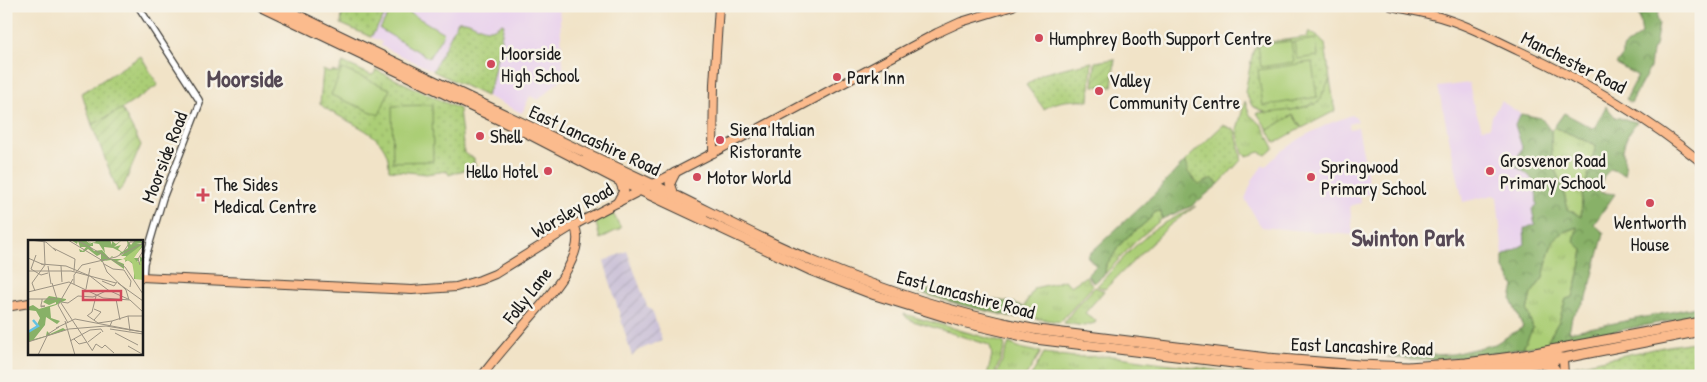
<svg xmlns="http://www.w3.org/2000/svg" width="1707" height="382" font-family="'Patrick Hand',sans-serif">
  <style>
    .built { fill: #e9d2ed }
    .industrial { fill: url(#industrial-furrows) }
    .grass { fill: url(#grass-tufts); stroke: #647549 }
    .forest { fill: url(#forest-crowns); stroke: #526642 }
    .park { fill: url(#park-dots); stroke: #647549 }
    .garden { fill: url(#garden-furrows); stroke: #647549 }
    .pitch { fill: #abce76; stroke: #647549 }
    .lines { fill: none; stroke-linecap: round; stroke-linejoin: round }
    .minor-casing { stroke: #3c3a36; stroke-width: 8 }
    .major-casing { stroke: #3c3a36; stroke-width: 10 }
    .highway-casing { stroke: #3c3a36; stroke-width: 11 }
    .minor { stroke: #fff; stroke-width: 5.5 }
    .major { stroke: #fbbb8d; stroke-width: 8 }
    .highway { stroke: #fbbb8d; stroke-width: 9 }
    .poi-dot { fill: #d1495b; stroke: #f7f3e8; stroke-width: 2 }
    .labels { text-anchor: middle; stroke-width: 5; stroke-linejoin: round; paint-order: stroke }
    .poi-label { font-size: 19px; fill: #1c1c1c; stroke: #f7f3e8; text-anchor: start }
    .street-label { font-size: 19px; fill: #1c1c1c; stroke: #f7f3e8 }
    .district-label { font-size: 24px; font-weight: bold; fill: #554855; stroke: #f7f3e8 }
    .inset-river { fill: none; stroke: #64c2e2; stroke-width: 2.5 }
    .inset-road { fill: none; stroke: #9c9383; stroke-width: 1 }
    .view { fill: #d1495b; fill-opacity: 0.15; stroke: #d1495b; stroke-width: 2.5 }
    .inset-edge { fill: none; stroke: #1c1c1c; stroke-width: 2.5 }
  </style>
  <defs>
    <pattern id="industrial-furrows" width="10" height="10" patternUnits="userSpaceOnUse" patternTransform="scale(1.25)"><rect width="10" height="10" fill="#c9bfd7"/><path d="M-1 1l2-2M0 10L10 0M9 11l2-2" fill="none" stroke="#aca4b8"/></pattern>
    <pattern id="grass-tufts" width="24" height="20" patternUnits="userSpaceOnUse" patternTransform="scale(1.25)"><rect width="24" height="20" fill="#abce76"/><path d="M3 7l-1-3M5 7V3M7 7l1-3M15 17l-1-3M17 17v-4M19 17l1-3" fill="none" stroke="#93b066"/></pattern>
    <pattern id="forest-crowns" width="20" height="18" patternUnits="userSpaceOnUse" patternTransform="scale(1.25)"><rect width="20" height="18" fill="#88b167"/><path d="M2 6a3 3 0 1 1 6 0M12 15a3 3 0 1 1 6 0" fill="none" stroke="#6e8f54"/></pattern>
    <pattern id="park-dots" width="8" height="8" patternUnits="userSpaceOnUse" patternTransform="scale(1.25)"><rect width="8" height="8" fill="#abce76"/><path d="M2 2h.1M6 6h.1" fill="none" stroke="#93b066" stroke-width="1.8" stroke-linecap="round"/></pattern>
    <pattern id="garden-furrows" width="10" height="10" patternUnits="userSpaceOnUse" patternTransform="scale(1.25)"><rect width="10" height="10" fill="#abce76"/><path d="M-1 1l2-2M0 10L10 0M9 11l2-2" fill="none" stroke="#93b066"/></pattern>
  </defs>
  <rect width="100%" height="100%" fill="#f7f3e8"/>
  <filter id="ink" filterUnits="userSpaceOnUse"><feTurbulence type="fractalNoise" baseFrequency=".02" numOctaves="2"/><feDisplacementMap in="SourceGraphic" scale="10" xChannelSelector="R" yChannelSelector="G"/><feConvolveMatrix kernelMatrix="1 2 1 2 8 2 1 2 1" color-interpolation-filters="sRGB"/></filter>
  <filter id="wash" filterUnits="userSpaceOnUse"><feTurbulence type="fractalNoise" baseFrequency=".0096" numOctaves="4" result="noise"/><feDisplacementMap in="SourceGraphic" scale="20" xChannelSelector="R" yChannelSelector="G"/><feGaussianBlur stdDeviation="1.12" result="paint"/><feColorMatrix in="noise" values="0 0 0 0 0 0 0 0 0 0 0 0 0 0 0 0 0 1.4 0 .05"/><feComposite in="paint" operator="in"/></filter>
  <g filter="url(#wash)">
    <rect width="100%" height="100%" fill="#f1e3c7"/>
    <g class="built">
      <path d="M343 6H559L564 77 538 100 530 96 522 113 381 46 382 42 341 24Z"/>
      <path d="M1469 83 1474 107 1482 128 1490 127 1492 116 1501 101 1521 114 1515 126 1523 147 1515 166 1531 176 1537 187V205L1532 209 1536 224 1525 244 1503 256 1497 197 1493 195 1463 202 1438 87Z"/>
      <path d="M1352 115 1355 116 1358 121 1349 124 1350 129 1358 127 1371 194 1360 195 1361 203 1350 206 1353 235 1261 227 1245 199 1253 179 1263 165 1266 166 1280 152 1304 136 1330 123Z"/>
    </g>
    <path class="industrial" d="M627 251 647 306 652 310 662 340 637 351 632 357 604 261Z"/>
    <g class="grass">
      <path d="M1330 79 1335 111 1302 128 1293 115 1268 130 1257 113 1292 110 1318 103Z"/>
      <path d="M1245 101 1250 115 1262 125 1274 148 1266 155 1260 152 1247 156 1243 154 1237 130Z"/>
      <path d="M1554 127 1596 145 1582 198 1581 217 1568 209 1562 186 1552 163 1551 131Z"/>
      <path d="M1196 206 1170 225 1105 289 1097 286 1130 251 1154 229Z"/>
      <path d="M1161 211 1162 219 1137 240 1105 274 1106 264C1113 259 1114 252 1120 245 1130 232 1146 226 1155 212Z"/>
      <path d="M1578 227 1583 249 1579 274 1573 297 1566 299 1559 321 1548 340 1552 343 1523 348 1533 328 1527 311 1531 294 1543 278 1549 252 1554 240 1563 232Z"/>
      <path d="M1086 276 1093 286 1060 322 1019 316 1034 288 1052 284 1064 280 1071 286Z"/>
      <path d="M1095 287 1104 291 1085 313 1096 321 1095 323 1084 326 1064 323 1074 309Z"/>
      <path d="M904 314 1004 343 1005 347 994 376 987 375C989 366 995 353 989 345L913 321 907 318Z"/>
      <path d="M1009 343 1023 349 1041 352 1026 376H996Z"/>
      <path d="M1044 353 1074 357 1112 356 1229 372 1279 376H1031Z"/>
    </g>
    <g class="forest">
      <path d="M1636 6H1659L1657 19 1659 24 1655 46 1652 51 1650 68 1631 103 1626 99 1638 76 1616 64 1623 55V48L1642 34 1639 15 1635 14Z"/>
      <path d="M1606 106 1615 117 1637 122C1630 130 1622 144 1623 155 1624 162 1627 168 1625 175L1611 169 1604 176 1598 192 1615 194 1594 224 1604 233 1587 298 1572 317 1569 332 1701 306V315L1552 343 1548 340 1559 321 1566 299 1573 297 1579 274 1583 250 1574 242 1577 227 1563 232 1554 239 1549 252 1543 278 1531 294 1527 311 1533 328 1523 348C1480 357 1431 363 1387 357L1453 354 1495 344 1523 327 1511 300 1514 286 1503 267V256L1525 244 1524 229 1535 224 1532 209 1537 205C1536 182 1535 178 1515 166L1522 147 1515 125 1521 114 1541 118 1551 131 1552 163 1562 186 1568 209 1581 217 1582 198 1596 145 1554 127 1564 113 1594 129Z"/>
      <path d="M1185 161 1188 172 1212 178 1219 184 1192 206 1162 219 1161 211 1155 212C1146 226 1130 232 1120 245 1114 252 1113 259 1106 264L1105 274 1094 283 1087 275 1096 266 1087 256 1154 194Z"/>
      <path d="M896 283 923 289 1015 303 1023 307 1016 318 958 304 921 293Z"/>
    </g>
    <g class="park">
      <path d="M343 6H391L387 13 385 12 382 16 384 17 371 37 341 24Z"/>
      <path d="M458 21C475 18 484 39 502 23L504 24 491 85 486 96 433 71Z"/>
      <path d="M1309 31 1320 38 1325 44 1330 79 1318 103 1292 110 1267 113 1252 106 1245 92 1253 51 1257 45 1269 42 1307 37Z"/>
      <path d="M141 56 158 85 122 109 92 125 82 93Z"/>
      <path d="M1092 62 1089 101C1072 100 1059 99 1044 109L1026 85 1042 74 1068 67Z"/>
      <path d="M343 63H345L371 75 374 74 376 70 459 109 464 153 474 158V163L476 166 449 175 447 171 426 174 389 170C390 138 362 129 339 116 332 112 324 109 320 103L323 70 330 73 332 71 338 73Z"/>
      <path d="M1223 125 1235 130 1241 155V160L1219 184 1212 178 1199 185 1188 172 1185 161Z"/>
      <path d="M1701 341V376H1568L1567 367 1668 346Z"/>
    </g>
    <g class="garden">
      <path d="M1115 59 1112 87 1093 86 1095 62Z"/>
      <path d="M122 109 141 145 124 185 118 192 92 125Z"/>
    </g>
    <g class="pitch">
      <path d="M393 6H398L444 33 429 58 380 29Z"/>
      <path d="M1316 39 1318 56 1297 59 1294 42Z"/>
      <path d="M1291 41 1294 62 1261 67 1258 45Z"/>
      <path d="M1312 62 1317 97 1263 106 1258 70Z"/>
      <path d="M342 69 390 89 379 115 331 95Z"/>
      <path d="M432 105 433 161 393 162 392 106Z"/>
      <path d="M1293 115 1301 128 1275 143 1268 130Z"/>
      <path d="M611 210 621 228 600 239 595 219Z"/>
    </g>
  </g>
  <g filter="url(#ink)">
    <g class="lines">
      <g class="minor-casing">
        <path id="minor" d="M138 6 199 100 200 103 163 198 144 263 143 276"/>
      </g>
      <g class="major-casing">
        <g id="major">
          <path d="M1391 6C1409 10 1428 13 1446 19 1472 27 1495 40 1519 51 1585 81 1645 116 1701 162"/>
          <path d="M713 153 714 84 719 6"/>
          <path d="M587 157 639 185 640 190"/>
          <path d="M652 184 656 192 663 196 703 217"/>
          <path d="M141 277 412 290 456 287 480 280 495 274 574 225 713 153 937 33 961 22 1013 6"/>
          <path d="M6 307 29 303"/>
          <path d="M1539 364 1554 367 1560 376"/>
          <path d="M1467 367 1553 355 1563 358 1564 376"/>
          <path d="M482 376C495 358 510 342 524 325 542 304 590 255 574 225"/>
        </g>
      </g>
      <g class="highway-casing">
        <g id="highway">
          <path d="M261 6 529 134 620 181 810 270 875 295 962 322 1035 339 1275 368 1358 376"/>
          <path d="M279 6C402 66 526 125 650 183 705 209 759 239 815 262 887 292 962 316 1038 330L1267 358 1360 365 1408 367 1466 363 1519 356 1701 322"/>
          <path d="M674 195 670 183 675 173"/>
          <path d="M618 202 624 191 620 181"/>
          <path d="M1403 376 1464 372 1533 364 1701 331"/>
        </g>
      </g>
      <use href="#minor" class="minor"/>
      <use href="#major" class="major"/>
      <use href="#highway" class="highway"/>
    </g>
  </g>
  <g class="poi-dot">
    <circle cx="1039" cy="38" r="5"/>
    <circle cx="491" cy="64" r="5"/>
    <circle cx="837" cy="77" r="5"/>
    <circle cx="1099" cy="91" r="5"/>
    <circle cx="480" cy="136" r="5"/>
    <circle cx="720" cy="140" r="5"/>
    <circle cx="548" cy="171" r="5"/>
    <circle cx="1490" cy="171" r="5"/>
    <circle cx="697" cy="177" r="5"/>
    <circle cx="1311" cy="177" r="5"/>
    <path d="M200.5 187.5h5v5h5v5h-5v5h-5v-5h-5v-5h5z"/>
    <circle cx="1650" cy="203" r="5"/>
  </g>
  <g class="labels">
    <g class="poi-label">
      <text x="1049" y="45">Humphrey Booth Support Centre</text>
      <text x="501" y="60">Moorside<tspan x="501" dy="22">High School</tspan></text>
      <text x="847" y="84">Park Inn</text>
      <text x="1109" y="87">Valley<tspan x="1109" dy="22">Community Centre</tspan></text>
      <text x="730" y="136">Siena Italian<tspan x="730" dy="22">Ristorante</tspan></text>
      <text x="490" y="143">Shell</text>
      <text x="1500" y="167">Grosvenor Road<tspan x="1500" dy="22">Primary School</tspan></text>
      <text x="1321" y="173">Springwood<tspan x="1321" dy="22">Primary School</tspan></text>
      <text x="538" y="178" text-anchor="end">Hello Hotel</text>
      <text x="707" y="184">Motor World</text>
      <text x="214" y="191">The Sides<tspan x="214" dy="22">Medical Centre</tspan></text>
      <text x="1650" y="229" text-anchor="middle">Wentworth<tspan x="1650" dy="22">House</tspan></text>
    </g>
    <g class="street-label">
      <text transform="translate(1574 62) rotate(27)" y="7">Manchester Road</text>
      <text transform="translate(595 140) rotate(25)" y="7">East Lancashire Road</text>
      <text transform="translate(164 157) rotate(-69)" y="7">Moorside Road</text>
      <text transform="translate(572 210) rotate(-30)" y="7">Worsley Road</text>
      <text transform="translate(966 294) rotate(15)" y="7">East Lancashire Road</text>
      <text transform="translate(527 295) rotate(-52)" y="7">Folly Lane</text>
      <text transform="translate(1362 346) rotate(2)" y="7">East Lancashire Road</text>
    </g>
    <g class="district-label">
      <text x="245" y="87">Moorside</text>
      <text x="1408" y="246">Swinton Park</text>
    </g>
  </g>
  <g transform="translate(28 240)">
    <rect width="115" height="115" fill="#f1e3c7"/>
    <path d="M43 0H57L64 5 59 0 63 3 68 2 66 0H82L84 5V1L88 4 94 0 86 7 93 5 90 9 94 12 100 8 99 0 103 5 107 0H112L115 3 108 4H115V6L105 18H111L108 25 112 27V16L115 19V35L113 28 109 29 115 38 106 39V25L100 20 97 22 98 16H93L97 12 91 15 93 12 85 8 76 7 77 13 84 16 85 17 82 18 84 16 77 13 71 4 65 3V6H62L66 11 74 10 82 19H95L89 21 96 24V29L83 20 76 21 80 19 73 22V14L69 16 60 9 56 12H52L51 9 55 11 58 7H52L50 1 49 4ZM21 56 38 59V60L28 65 22 67 23 78 32 81 29 84 18 77 17 85 6 99 18 96 19 91 22 94 35 88 38 90 0 102V92L8 87 12 78 8 71 0 70V67L5 65 11 69 28 64V62L21 65 15 62Z" fill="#88b167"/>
    <path d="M115 4 106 18 109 22 115 21V40L107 39 104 22 95 19Z" fill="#abce76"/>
    <path class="inset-river" d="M0 92 10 86 5 80"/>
    <path class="inset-road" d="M2 0 18 2 28 11M40 0 75 21M49 0 97 27 115 54M25 8 47 19 46 31M96 11 102 2H107M8 15 3 29 13 35 20 33M0 18 16 25M74 20 79 32 98 50 101 60M13 24 38 26 62 36 80 50 100 59M76 24 85 29 96 30M112 25 110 19 115 11M20 26 23 44M33 26 34 42M96 30 103 41 102 47M0 31H43L88 43M74 41 86 46 89 42M24 43 29 59M90 43 115 61M46 44V35L54 25 88 17 115 3M58 49 62 28M7 51 4 43 17 25 16 0M0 52 41 42 75 58 102 60 115 72M0 59H28M88 59 92 80M33 62 40 63 50 56 65 57 80 50M33 63 64 110M13 66H17L13 67V65L14 61V59M66 69 73 72 66 80M59 76 64 72 68 56M60 76 70 83 84 81M100 76 102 91M37 81 47 115M40 83 30 65 45 39M78 86 115 92M82 86 84 81 100 76H115M28 88 47 79 115 92M82 89 115 94M87 93 110 105M46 99 51 104 59 102M42 101 62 90 73 89 75 92M0 102 41 89 78 86M60 102 73 92M100 106 114 114M64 111 68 104 74 108 77 105 86 113M10 115 20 94 31 87"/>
    <path class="view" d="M55 51H93V60H55Z"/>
    <rect width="115" height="115" class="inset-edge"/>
  </g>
  <rect width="1707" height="382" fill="none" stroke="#f7f3e8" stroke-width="25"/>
</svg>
